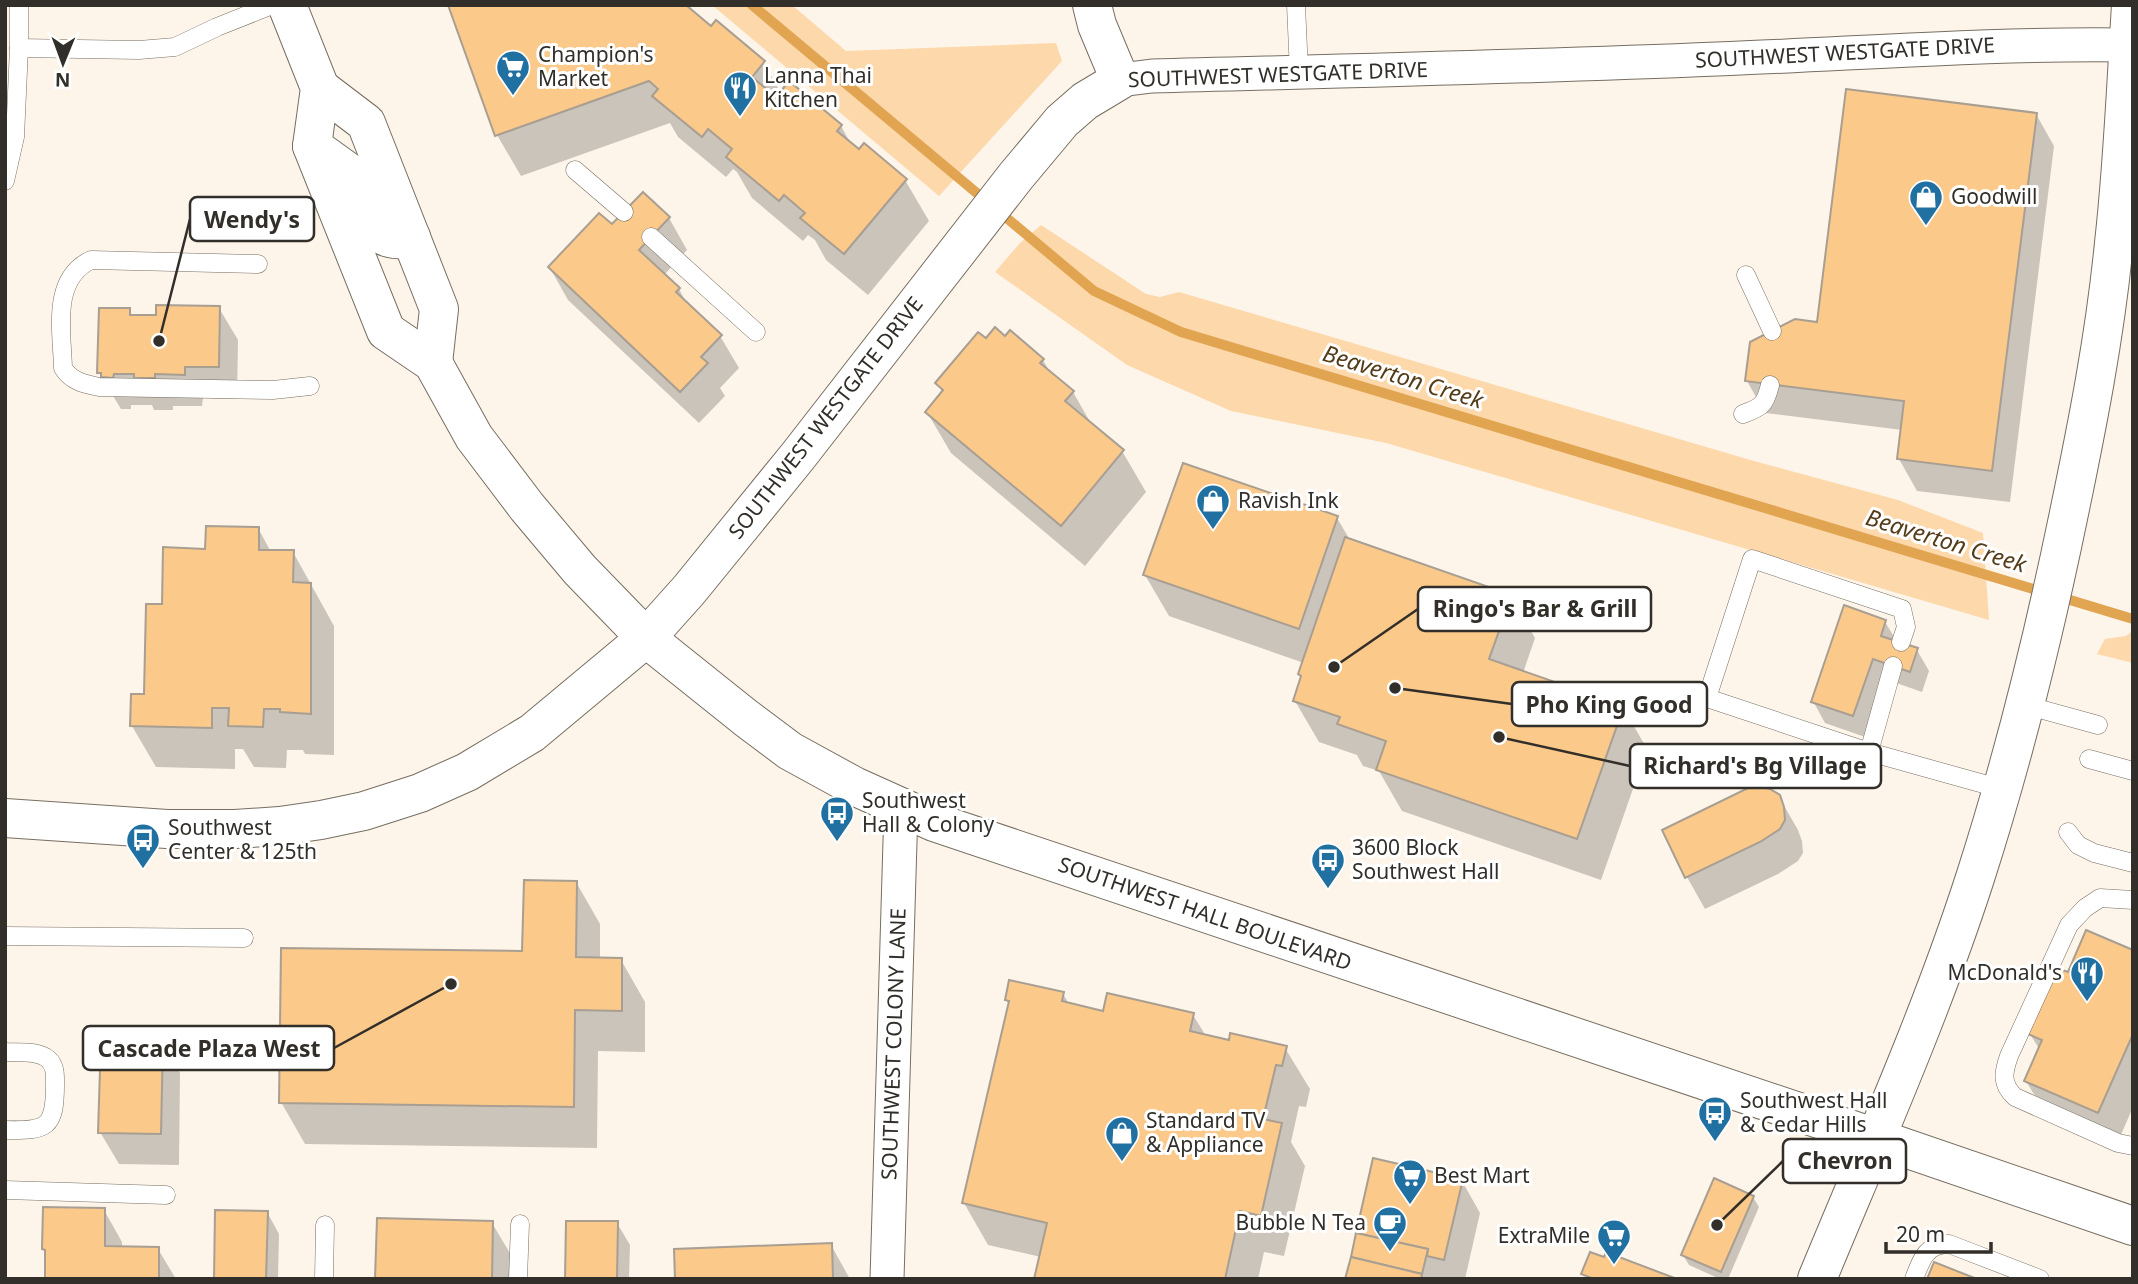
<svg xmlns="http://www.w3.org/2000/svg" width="2138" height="1284" font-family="'Noto Sans',sans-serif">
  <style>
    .green { fill: #fdd8ab }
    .shadow { fill: #0003 }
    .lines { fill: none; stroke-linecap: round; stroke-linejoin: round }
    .stream { stroke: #e1a451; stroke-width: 10 }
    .building { fill: #fbc98a; stroke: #a89e92; stroke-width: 2 }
    .service-casing { stroke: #776e62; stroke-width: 19 }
    .minor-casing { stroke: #776e62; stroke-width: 35 }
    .tertiary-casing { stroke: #776e62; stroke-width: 40 }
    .secondary-casing { stroke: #776e62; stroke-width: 40 }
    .service { stroke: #fff; stroke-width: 18 }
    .minor { stroke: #fff; stroke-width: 33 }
    .tertiary { stroke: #fff; stroke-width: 38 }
    .secondary { stroke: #fff; stroke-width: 38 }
    .labels { text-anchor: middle; stroke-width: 6; stroke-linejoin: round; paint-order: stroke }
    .street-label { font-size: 21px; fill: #322e29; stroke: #fff }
    .poi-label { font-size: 21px; fill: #322e29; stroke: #fff; text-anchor: start }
    .water-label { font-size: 23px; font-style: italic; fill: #553c19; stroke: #fff }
    .leader { fill: none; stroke: #322e29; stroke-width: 2.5 }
    .callout-dot { fill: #322e29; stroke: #fff; stroke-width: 2.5 }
    .callout { fill: #fff; stroke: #322e29; stroke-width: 2.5 }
    .callout-label { font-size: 23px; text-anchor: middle; font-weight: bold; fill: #322e29 }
  </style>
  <rect width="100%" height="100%" fill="#fef5ea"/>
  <g class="green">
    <path d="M712 5H792L846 51 1056 43 1062 61 939 196Z"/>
    <path d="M1041 225 1146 294 1160 297 1179 292 1754 461 1898 500 1983 533 1989 620 1386 443 1231 411 1127 365 995 272 1020 243Z"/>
    <path d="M2133 630V663L2097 654 2105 639 2126 636Z"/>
  </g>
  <g class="shadow">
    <path d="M711 28 763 62 781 93 841 126 852 146 905 180 929 221 868 295 826 260 815 240 808 235 803 241 752 198 737 172 733 169 726 177 678 137 670 123 521 176 497 135Z"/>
    <path d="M2036 114 2054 146 2010 502 1917 491 1899 459 1902 430 1765 413 1747 381 1818 324Z"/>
    <path d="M669 218 687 250 664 275 679 289 688 306 720 336 739 368 720 388 725 396 699 423 568 300 550 268 612 227Z"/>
    <path d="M219 308 238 340 237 399 203 398 202 406H173V410H154L152 405H131V409H121L99 373 129 310 133 316 158 317Z"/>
    <path d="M986 341 1043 360 1051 374 1073 392 1093 427 1122 451 1146 492 1085 566 951 453 927 412 943 393 937 383Z"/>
    <path d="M1337 518 1350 540 1511 596 1535 638 1523 673 1623 707 1647 749 1601 880 1402 811 1379 771 1363 766 1357 755 1319 742 1295 701 1302 679 1300 674 1304 663 1169 616 1145 575Z"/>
    <path d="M258 528 271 552H293L334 626V755L305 754 303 750H287L286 768 254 767 243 749H235V769L156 767 132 726 146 696 164 606 207 550Z"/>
    <path d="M1885 622 1898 643 1917 650 1929 671 1922 692 1885 679 1865 737 1825 723 1813 701Z"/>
    <path d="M1779 797 1798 830 1802 841 1803 853 1798 861 1778 874 1705 909 1687 877Z"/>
    <path d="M576 882 600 924V960H621L645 1002V1052L598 1051 597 1148 305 1144 281 1102 524 952Z"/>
    <path d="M2133 952V1107L2117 1144 2045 1113 2026 1081 2040 1050 2030 1034 2069 975Z"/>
    <path d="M1063 994 1069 1004 1104 1013 1193 1015 1206 1036 1230 1042 1285 1048 1310 1089 1306 1107 1299 1106 1291 1142 1305 1166 1284 1256 1264 1252 1258 1279H1036L1041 1257 988 1245 964 1203 1010 1005 1006 1000Z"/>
    <path d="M162 1040 180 1073 179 1165 119 1164 100 1132Z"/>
    <path d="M1462 1181 1480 1213 1465 1279H1347Z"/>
    <path d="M1753 1197 1759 1207 1728 1279H1720L1689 1265 1683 1255Z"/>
    <path d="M104 1210 122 1242V1248L158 1249 176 1279H46L47 1255 44 1249Z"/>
    <path d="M267 1212 279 1234 278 1279H216Z"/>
    <path d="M492 1223 511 1255 510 1279H377Z"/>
    <path d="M617 1223 630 1245 629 1279H566Z"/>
    <path d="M831 1245 850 1279H676Z"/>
  </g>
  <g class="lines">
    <path class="stream" d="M752 5 1094 291 1181 332 2133 619"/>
  </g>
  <g class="building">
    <path d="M448 5H686L711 26 716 20 765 61 752 77 776 97 789 81 842 125 837 131 859 149 864 143 907 179 844 254 800 218 805 213 784 195 779 201 726 157 732 149 708 129 702 137 652 96 658 89 649 81 495 136Z"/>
    <path d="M1846 89 2037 113 1992 471 1897 459 1904 401 1745 381 1750 342 1795 319 1817 322Z"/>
    <path d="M643 192 670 217 639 250 680 288 676 292 722 335 701 357 708 363 680 392 548 267 599 213 612 224Z"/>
    <path d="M156 305 220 306 219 367H185V375L155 374V378H134V374H114L113 378 101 377V373H97L99 308H130V315H156Z"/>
    <path d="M995 327 1005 336 1010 330 1044 359 1040 363 1074 391 1065 401 1124 450 1061 526 925 412 943 390 935 383 978 332 986 338Z"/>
    <path d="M1183 463 1338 516 1299 629 1143 575Z"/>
    <path d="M206 526 259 527V550H294L293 582 311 583V714L280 712V709H264L263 727 228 726 229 708H212V728L130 726 131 694H144L146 604H162L163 547 205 549Z"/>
    <path d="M1345 537 1512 595 1489 659 1624 706 1577 839 1376 770 1386 741 1337 724 1340 717 1293 701 1301 676 1298 674Z"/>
    <path d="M1844 605 1886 620 1881 636 1918 648 1910 672 1873 659 1853 716 1811 702Z"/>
    <path d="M1759 786 1770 789 1780 795 1784 807 1785 820 1780 829 1760 842 1685 878 1662 830 1748 788Z"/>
    <path d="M524 880 577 881 576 957 622 958V1011L575 1010 574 1107 279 1103 281 948 522 951Z"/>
    <path d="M2086 930 2133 950V1034L2098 1113 2024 1081 2042 1040 2028 1034 2057 968 2068 972Z"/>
    <path d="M1009 980 1064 992 1062 1001 1103 1011 1107 993 1194 1013 1190 1031 1229 1040 1230 1033 1287 1046 1282 1066 1276 1065 1263 1119 1282 1123 1261 1216 1240 1211 1225 1279H1034L1047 1223 962 1203 1009 1001 1005 1000Z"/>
    <path d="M101 1038 163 1039 161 1134 98 1133Z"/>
    <path d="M1373 1158 1463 1179 1444 1260 1427 1256 1428 1249 1356 1233Z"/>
    <path d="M1714 1178 1754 1196 1721 1272 1681 1255Z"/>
    <path d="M43 1207 105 1208V1246L159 1247V1279H45V1250L42 1249Z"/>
    <path d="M215 1210 268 1211 266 1279H214Z"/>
    <path d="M377 1218 493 1221 492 1279H375Z"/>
    <path d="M566 1221H618L617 1279H565Z"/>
    <path d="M1356 1233 1428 1249 1422 1274 1351 1257Z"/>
    <path d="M832 1243 833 1279H675L674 1249Z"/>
    <path d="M1590 1252 1604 1257 1606 1252 1677 1279H1594L1581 1274Z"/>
    <path d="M1351 1257 1422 1274 1421 1279H1345Z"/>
    <path d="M1934 1262 1977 1279H1927Z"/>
  </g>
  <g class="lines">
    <g class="service-casing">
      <g id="service">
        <path d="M1296 5 1299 72"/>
        <path d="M19 48 139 50 175 47 217 27 272 5"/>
        <path d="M575 170 624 212"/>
        <path d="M5 181 15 137 19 48V5"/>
        <path d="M651 237 756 332"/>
        <path d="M258 264 91 260C51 279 62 331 63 368 71 381 84 384 99 387L273 390 310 386"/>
        <path d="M1746 275 1772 331"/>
        <path d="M1743 414C1762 407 1765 405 1770 385"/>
        <path d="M1901 642 1906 627 1902 609 1752 559 1707 698 1869 752 2002 789"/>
        <path d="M2025 705 2098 725"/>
        <path d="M1869 752 1893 666"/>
        <path d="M2089 759 2133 771"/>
        <path d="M2068 832 2078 845 2094 853 2133 863"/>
        <path d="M2133 900 2100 898 2085 908 2069 925 2009 1056C2003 1073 2001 1084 2015 1097L2118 1143 2133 1146"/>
        <path d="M5 936 244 938"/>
        <path d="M5 1052C18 1053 38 1050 48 1059 56 1066 55 1076 55 1085 55 1128 47 1131 5 1130"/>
        <path d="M5 1190 166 1195"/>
        <path d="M324 1279 325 1225"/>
        <path d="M518 1279 520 1224"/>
        <path d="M1914 1279C1921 1260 1926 1244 1949 1244L2040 1279"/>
      </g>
    </g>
    <g class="minor-casing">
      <g id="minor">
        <path d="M1120 80 1152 76C1340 71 1529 67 1717 59 1854 54 1991 43 2129 45"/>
        <path d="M887 1279 901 808"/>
      </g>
    </g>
    <g class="tertiary-casing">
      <g id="tertiary">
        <path d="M5 818 167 829H235L280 826 321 820 364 811 420 793 467 772 532 733 646 638 689 590 798 456 1016 176 1062 121 1085 101 1120 80 1097 25 1092 5"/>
        <path d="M1876 1138 2133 1226"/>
      </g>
    </g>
    <g class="secondary-casing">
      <g id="secondary">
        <path d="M287 5 320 88 312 146 386 331 433 363 474 437 527 507 580 570 646 638 746 718 790 751 854 786 934 822 1876 1138"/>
        <path d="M320 88 366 123 439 309 433 363"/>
        <path d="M312 146 355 177 377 232C388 240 398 241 411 237"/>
        <path d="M1817 1279C1872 1146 1931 1014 1975 878 2013 760 2043 639 2068 518 2087 427 2105 336 2114 243 2123 164 2126 85 2131 5"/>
      </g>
    </g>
    <use href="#service" class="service"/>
    <use href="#minor" class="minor"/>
    <use href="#tertiary" class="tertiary"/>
    <use href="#secondary" class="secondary"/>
  </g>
  <defs>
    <g id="supermarket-pin" transform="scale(1.75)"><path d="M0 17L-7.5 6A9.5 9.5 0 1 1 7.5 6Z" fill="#2170a2" stroke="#fff"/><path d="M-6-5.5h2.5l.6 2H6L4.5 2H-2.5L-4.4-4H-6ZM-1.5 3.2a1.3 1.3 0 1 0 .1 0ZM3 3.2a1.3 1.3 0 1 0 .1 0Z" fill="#fff"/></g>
    <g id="restaurant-pin" transform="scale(1.75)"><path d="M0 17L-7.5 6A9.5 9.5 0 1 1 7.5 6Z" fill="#2170a2" stroke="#fff"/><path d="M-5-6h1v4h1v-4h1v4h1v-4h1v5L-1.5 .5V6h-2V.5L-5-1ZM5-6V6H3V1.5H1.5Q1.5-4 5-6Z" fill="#fff"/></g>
    <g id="shop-pin" transform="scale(1.75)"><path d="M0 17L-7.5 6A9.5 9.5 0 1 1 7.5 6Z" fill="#2170a2" stroke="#fff"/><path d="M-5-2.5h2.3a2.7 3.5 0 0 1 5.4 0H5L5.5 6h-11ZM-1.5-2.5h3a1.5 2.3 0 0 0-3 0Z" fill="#fff"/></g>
    <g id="bus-pin" transform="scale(1.75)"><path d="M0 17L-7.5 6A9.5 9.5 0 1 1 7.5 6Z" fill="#2170a2" stroke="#fff"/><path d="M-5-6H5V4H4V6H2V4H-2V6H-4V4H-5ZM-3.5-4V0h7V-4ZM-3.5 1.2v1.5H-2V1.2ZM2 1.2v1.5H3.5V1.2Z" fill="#fff"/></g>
    <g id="cafe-pin" transform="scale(1.75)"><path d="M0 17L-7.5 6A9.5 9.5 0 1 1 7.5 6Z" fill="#2170a2" stroke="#fff"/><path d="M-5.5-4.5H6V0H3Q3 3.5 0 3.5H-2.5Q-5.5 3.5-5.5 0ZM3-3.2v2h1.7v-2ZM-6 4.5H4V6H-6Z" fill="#fff"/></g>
  </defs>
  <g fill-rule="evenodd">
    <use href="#supermarket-pin" x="513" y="67"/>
    <use href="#restaurant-pin" x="740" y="88"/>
    <use href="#shop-pin" x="1926" y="197"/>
    <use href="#shop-pin" x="1213" y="501"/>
    <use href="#bus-pin" x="837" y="813"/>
    <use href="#bus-pin" x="143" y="840"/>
    <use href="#bus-pin" x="1328" y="860"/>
    <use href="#restaurant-pin" x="2087" y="973"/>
    <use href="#bus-pin" x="1715" y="1113"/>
    <use href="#shop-pin" x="1122" y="1133"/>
    <use href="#supermarket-pin" x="1410" y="1176"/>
    <use href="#cafe-pin" x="1390" y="1223"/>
    <use href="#supermarket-pin" x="1614" y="1236"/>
  </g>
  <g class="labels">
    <g class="street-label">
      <text transform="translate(1845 53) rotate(-3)" y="7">SOUTHWEST WESTGATE DRIVE</text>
      <text transform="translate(1278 75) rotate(-2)" y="7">SOUTHWEST WESTGATE DRIVE</text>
      <text transform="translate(826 418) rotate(-52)" y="7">SOUTHWEST WESTGATE DRIVE</text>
      <text transform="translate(1205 914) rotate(19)" y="7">SOUTHWEST HALL BOULEVARD</text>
      <text transform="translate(894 1044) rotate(-88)" y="7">SOUTHWEST COLONY LANE</text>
    </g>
    <g class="poi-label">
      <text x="538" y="62">Champion's<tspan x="538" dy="24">Market</tspan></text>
      <text x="764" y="83">Lanna Thai<tspan x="764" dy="24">Kitchen</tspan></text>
      <text x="1951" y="204">Goodwill</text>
      <text x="1238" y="508">Ravish Ink</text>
      <text x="862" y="808">Southwest<tspan x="862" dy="24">Hall &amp; Colony</tspan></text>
      <text x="168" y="835">Southwest<tspan x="168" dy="24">Center &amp; 125th</tspan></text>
      <text x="1352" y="855">3600 Block<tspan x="1352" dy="24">Southwest Hall</tspan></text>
      <text x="2062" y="980" text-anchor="end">McDonald's</text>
      <text x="1740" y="1108">Southwest Hall<tspan x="1740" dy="24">&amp; Cedar Hills</tspan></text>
      <text x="1146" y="1128">Standard TV<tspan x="1146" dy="24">&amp; Appliance</tspan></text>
      <text x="1434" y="1183">Best Mart</text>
      <text x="1366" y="1230" text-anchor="end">Bubble N Tea</text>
      <text x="1590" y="1243" text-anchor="end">ExtraMile</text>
    </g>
    <g class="water-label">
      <text transform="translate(1403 377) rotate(17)" y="8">Beaverton Creek</text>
      <text transform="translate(1946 541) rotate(17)" y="8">Beaverton Creek</text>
    </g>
  </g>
  <path class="leader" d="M159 341L190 219M1334 667L1418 609M1395 688L1512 704M1499 737L1630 766M451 984L334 1048M1717 1225L1783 1161"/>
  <g class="callout-dot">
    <circle cx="159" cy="341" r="7"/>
    <circle cx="1334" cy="667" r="7"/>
    <circle cx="1395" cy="688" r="7"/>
    <circle cx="1499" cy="737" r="7"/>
    <circle cx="451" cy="984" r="7"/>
    <circle cx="1717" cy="1225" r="7"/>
  </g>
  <g class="callout">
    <rect x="190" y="197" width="124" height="44" rx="7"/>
    <rect x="1418" y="587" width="233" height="44" rx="7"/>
    <rect x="1512" y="682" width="195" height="44" rx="7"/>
    <rect x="1630" y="744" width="251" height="44" rx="7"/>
    <rect x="83" y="1026" width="251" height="44" rx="7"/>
    <rect x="1783" y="1139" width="123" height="44" rx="7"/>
  </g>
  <g class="callout-label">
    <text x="252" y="228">Wendy's</text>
    <text x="1535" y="617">Ringo's Bar &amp; Grill</text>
    <text x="1609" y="713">Pho King Good</text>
    <text x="1755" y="774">Richard's Bg Village</text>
    <text x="209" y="1057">Cascade Plaza West</text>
    <text x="1845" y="1169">Chevron</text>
  </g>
  <rect width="2138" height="1284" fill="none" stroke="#322e29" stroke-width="14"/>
  <g transform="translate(63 63) rotate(181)" stroke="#ffffff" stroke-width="5" paint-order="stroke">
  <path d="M0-5L12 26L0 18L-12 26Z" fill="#322e29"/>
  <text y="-10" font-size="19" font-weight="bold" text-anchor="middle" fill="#322e29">N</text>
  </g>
  <path d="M1886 1242v10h105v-10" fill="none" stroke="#322e29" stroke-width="3.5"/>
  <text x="1896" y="1242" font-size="21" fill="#322e29" stroke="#ffffff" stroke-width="5" paint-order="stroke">20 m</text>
</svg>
